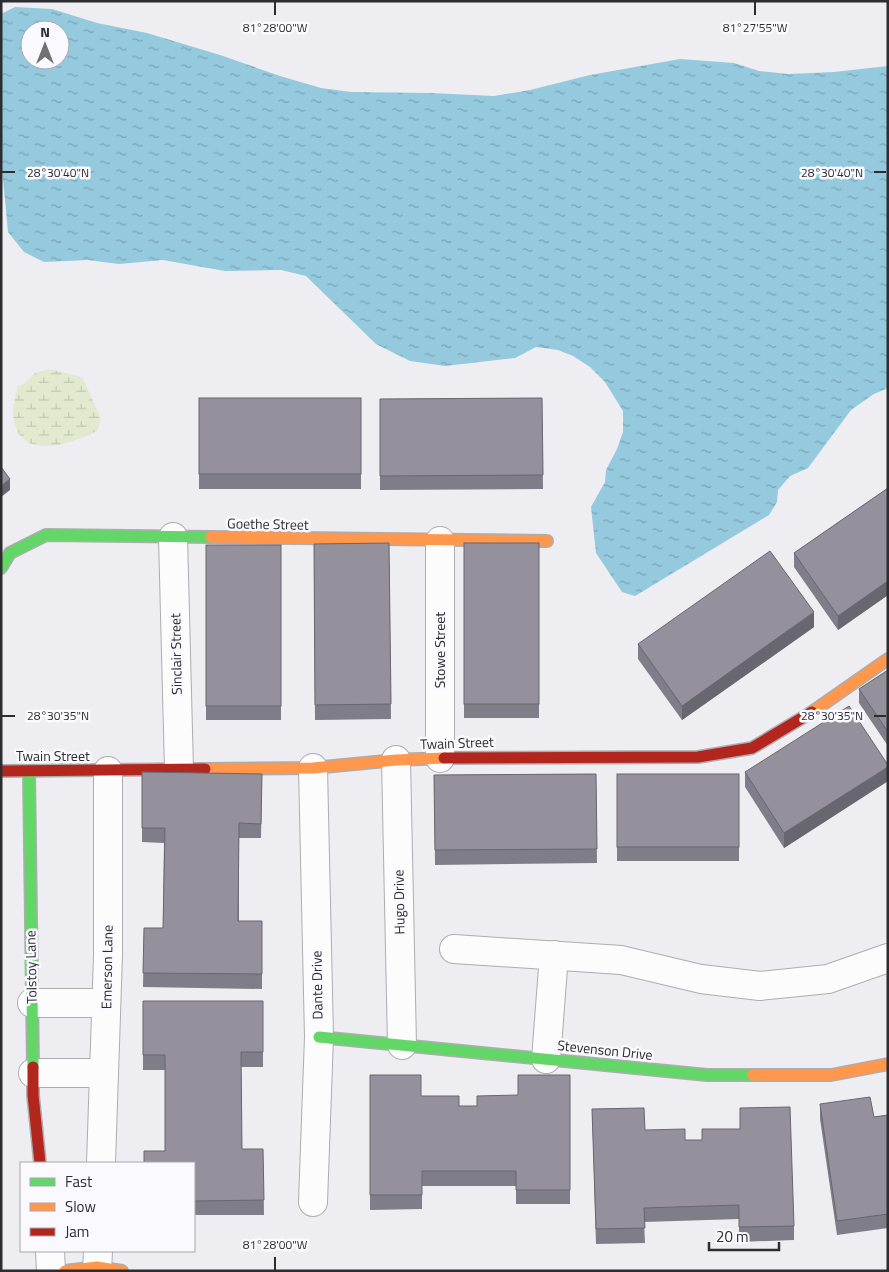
<svg xmlns="http://www.w3.org/2000/svg" width="889" height="1272" font-family="'Titillium Web',sans-serif">
  <style>
    .wetland { fill: url(#wetland-marsh) }
    .water { fill: url(#water-ripples); fill-rule: evenodd }
    .lines { fill: none; stroke-linecap: round; stroke-linejoin: round }
    .street-casing { stroke: #adacaf; stroke-width: 30 }
    .fast-casing { stroke: #adacaf; stroke-width: 14 }
    .slow-casing { stroke: #adacaf; stroke-width: 14 }
    .jam-casing { stroke: #adacaf; stroke-width: 14 }
    .street { stroke: #fcfcfd; stroke-width: 28 }
    .fast { stroke: #63d668; stroke-width: 11 }
    .slow { stroke: #ff974d; stroke-width: 11 }
    .jam { stroke: #b3261e; stroke-width: 11 }
    .wall { fill: #7f7d87 }
    .shaded-wall { fill: #68666e }
    .building { fill: #94919d; stroke: #68666e }
    .ticks { fill: none; stroke: #2d2c2f; stroke-width: 2 }
    .labels { text-anchor: middle; stroke-width: 5; stroke-linejoin: round; paint-order: stroke }
    .street-label { font-size: 14px; fill: #2d2c2f; stroke: #faf9ff }
    .ticks-label { font-size: 12px; text-anchor: middle; fill: #2d2c2f; stroke: #faf9ff; stroke-width: 5; stroke-linejoin: round; paint-order: stroke }
  </style>
  <defs>
    <pattern id="wetland-marsh" width="20" height="14" patternUnits="userSpaceOnUse" patternTransform="scale(1.25)"><rect width="20" height="14" fill="#e2e9cf"/><path d="M1 5h8M5 5V1M11 12h8M15 12V8" fill="none" stroke="#c2c8b2"/></pattern>
    <pattern id="water-ripples" width="26" height="14" patternUnits="userSpaceOnUse" patternTransform="scale(1.25)"><rect width="26" height="14" fill="#94c9de"/><path d="M2 4q2-2 4 0t4 0M15 11q2-2 4 0t4 0" fill="none" stroke="#79a3b4"/></pattern>
  </defs>
  <rect width="100%" height="100%" fill="#eeedf2"/>
  <path class="wetland" d="M50 369 82 377 101 418 97 431C69 445 16 463 13 413 13 405 16 395 18 386L24 384 35 373Z"/>
  <path class="water" d="M15 7 52 9 97 23 147 33 220 55 280 76 321 88 351 92 430 93 494 96 530 90 590 75 680 59 734 63 759 71 788 74 834 72 888 66V388L874 394 851 410 808 468 790 476 778 490 777 502 769 515 635 596 622 592 596 553 591 507 605 482 606 470 617 449 623 432V411L605 382 590 367 573 356 558 350 536 347 515 358 445 366 410 361 376 344 306 276 281 270 225 271 163 260 119 264 88 260 44 262 24 252 8 232 1 157V14ZM30 30H60V60H30Z"/>
  <g class="lines">
    <g class="street-casing">
      <g id="street">
        <path d="M173 537 179 770"/>
        <path d="M440 541V758"/>
        <path d="M396 760 402 1045"/>
        <path d="M313 768 319 1037 313 1202"/>
        <path d="M454 949 621 960 701 979 760 986 828 979 888 958"/>
        <path d="M32 1003H106"/>
        <path d="M546 1059 554 955"/>
        <path d="M33 1073H104"/>
        <path d="M101 1163 108 955V771"/>
        <path d="M50 1251 51 1271"/>
        <path d="M97 1271 98 1251"/>
      </g>
    </g>
    <g class="fast-casing">
      <g id="fast">
        <path d="M1 568 10 553 46 535 211 537"/>
        <path d="M29 771 33 1067"/>
        <path d="M319 1037 707 1075H753"/>
      </g>
    </g>
    <g class="slow-casing">
      <g id="slow">
        <path d="M211 537 547 541"/>
        <path d="M812 712 888 659"/>
        <path d="M205 769 313 768 396 760 444 758"/>
        <path d="M753 1075H831L888 1064"/>
        <path d="M65 1271 97 1267 122 1271"/>
      </g>
    </g>
    <g class="jam-casing">
      <g id="jam">
        <path d="M444 758 698 757 752 748 812 712"/>
        <path d="M1 771 205 769"/>
        <path d="M33 1067V1095L40 1163"/>
      </g>
    </g>
    <use href="#street" class="street"/>
    <use href="#fast" class="fast"/>
    <use href="#slow" class="slow"/>
    <use href="#jam" class="jam"/>
  </g>
  <g class="wall">
    <rect x="199" y="398" width="162" height="91"/>
    <path d="M542 398 543 489 380 490V399Z"/>
    <path d="M888 488V595L838 630 794 567V553Z"/>
    <path d="M389 543 391 719 315 720 314 544Z"/>
    <rect x="464" y="543" width="75" height="175"/>
    <rect x="206" y="545" width="75" height="175"/>
    <path d="M814 627 682 720 638 659V644Z"/>
    <path d="M888 670V746L859 703V689Z"/>
    <path d="M888 765V781L784 848 745 787V772Z"/>
    <path d="M142 772 262 774 261 838H239V921H262V989L143 987 144 928H163L164 843 142 842Z"/>
    <path d="M596 774 597 863 435 865 434 775Z"/>
    <rect x="617" y="774" width="122" height="87"/>
    <path d="M143 1001H263V1067H241L242 1149H263L264 1215H194V1163L165 1151V1070H143Z"/>
    <path d="M370 1075 421 1096 459 1106H477L518 1095 570 1075V1204H516V1186H422V1209L370 1210Z"/>
    <path d="M820 1104 874 1117 888 1115V1228L837 1235 820 1119Z"/>
    <path d="M592 1109 645 1130 685 1140 794 1226V1240L739 1242V1219L644 1222 645 1243 596 1244Z"/>
  </g>
  <g class="shaded-wall">
    <path d="M10 479V490L1 497V486Z"/>
    <path d="M888 581V595L838 630V616Z"/>
    <path d="M814 612V627L682 720V706Z"/>
    <path d="M888 767V781L784 848V833Z"/>
  </g>
  <g class="building">
    <rect x="199" y="398" width="162" height="76"/>
    <path d="M542 398 543 475 380 476V399Z"/>
    <path d="M1 467 10 479 1 486Z"/>
    <path d="M888 488V581L838 616 794 553Z"/>
    <path d="M389 543 391 704 315 705 314 544Z"/>
    <rect x="464" y="543" width="75" height="161"/>
    <rect x="206" y="545" width="75" height="161"/>
    <path d="M770 551 814 612 682 706 638 644Z"/>
    <path d="M888 670V732L859 689Z"/>
    <path d="M849 706 888 765V767L784 833 745 772Z"/>
    <path d="M142 772 262 774 261 824 239 823 238 921H262V974L143 973 144 928H163L165 828H142Z"/>
    <path d="M596 774 597 849 435 850 434 775Z"/>
    <rect x="617" y="774" width="122" height="73"/>
    <path d="M143 1001H263V1052H241L242 1149H263L264 1200 194 1201V1163H144V1151H165V1055H143Z"/>
    <path d="M370 1075H421V1096H459V1106H477V1096L518 1095V1075H570V1190H516V1171H422V1195H370Z"/>
    <path d="M870 1097 874 1117 888 1115V1214L837 1221 820 1104Z"/>
    <path d="M790 1107 794 1226 739 1227V1205L644 1208 645 1228 596 1229 592 1109 644 1108 645 1130 685 1129V1140H702V1129H740V1108Z"/>
  </g>
  <path class="ticks" d="M275 2V15M755 2V15M2 172H15M874 172H886M2 716H15M874 716H886M275 1257V1270"/>
  <g class="labels">
    <g class="street-label">
      <text transform="translate(268 524) rotate(1)" y="5">Goethe Street</text>
      <text transform="translate(440 650) rotate(-90)" y="5">Stowe Street</text>
      <text transform="translate(176 654) rotate(-91)" y="5">Sinclair Street</text>
      <text transform="translate(457 743) rotate(-2)" y="5">Twain Street</text>
      <text x="53" y="761">Twain Street</text>
      <text transform="translate(399 902) rotate(-91)" y="5">Hugo Drive</text>
      <text transform="translate(31 967) rotate(-91)" y="5">Tolstoy Lane</text>
      <text transform="translate(107 967) rotate(-89)" y="5">Emerson Lane</text>
      <text transform="translate(317 985) rotate(-91)" y="5">Dante Drive</text>
      <text transform="translate(605 1050) rotate(6)" y="5">Stevenson Drive</text>
    </g>
  </g>
  <g class="ticks-label">
    <text x="275" y="32">81°28'00"W</text>
    <text x="755" y="32">81°27'55"W</text>
    <text x="58" y="177">28°30'40"N</text>
    <text x="832" y="177">28°30'40"N</text>
    <text x="58" y="720">28°30'35"N</text>
    <text x="832" y="720">28°30'35"N</text>
    <text x="275" y="1249">81°28'00"W</text>
  </g>
  <rect width="889" height="1272" fill="none" stroke="#2d2c2f" stroke-width="5"/>
  <rect x="20" y="1162" width="175" height="90" fill="#faf9ff" stroke="#a8a7ac"/>
  <rect x="30" y="1178" width="25" height="8" fill="#63d668" stroke="#a8a7ac"/>
  <text x="65" y="1187" font-size="15" fill="#2d2c2f">Fast</text>
  <rect x="30" y="1203" width="25" height="8" fill="#ff974d" stroke="#a8a7ac"/>
  <text x="65" y="1212" font-size="15" fill="#2d2c2f">Slow</text>
  <rect x="30" y="1228" width="25" height="8" fill="#b3261e" stroke="#a8a7ac"/>
  <text x="65" y="1237" font-size="15" fill="#2d2c2f">Jam</text>
  <g transform="translate(45 45)"><circle r="24" fill="#faf9ff" stroke="#a8a7ac"/>
  <path d="M0-4L9 19L0 12L-9 19Z" fill="#717073"/>
  <text y="-8" font-size="14" font-weight="bold" text-anchor="middle" fill="#2d2c2f">N</text>
  </g>
  <path d="M709 1242v8h70v-8" fill="none" stroke="#2d2c2f" stroke-width="2.5"/>
  <text x="716" y="1242" font-size="15" fill="#2d2c2f" stroke="#faf9ff" stroke-width="4" paint-order="stroke">20 m</text>
</svg>
